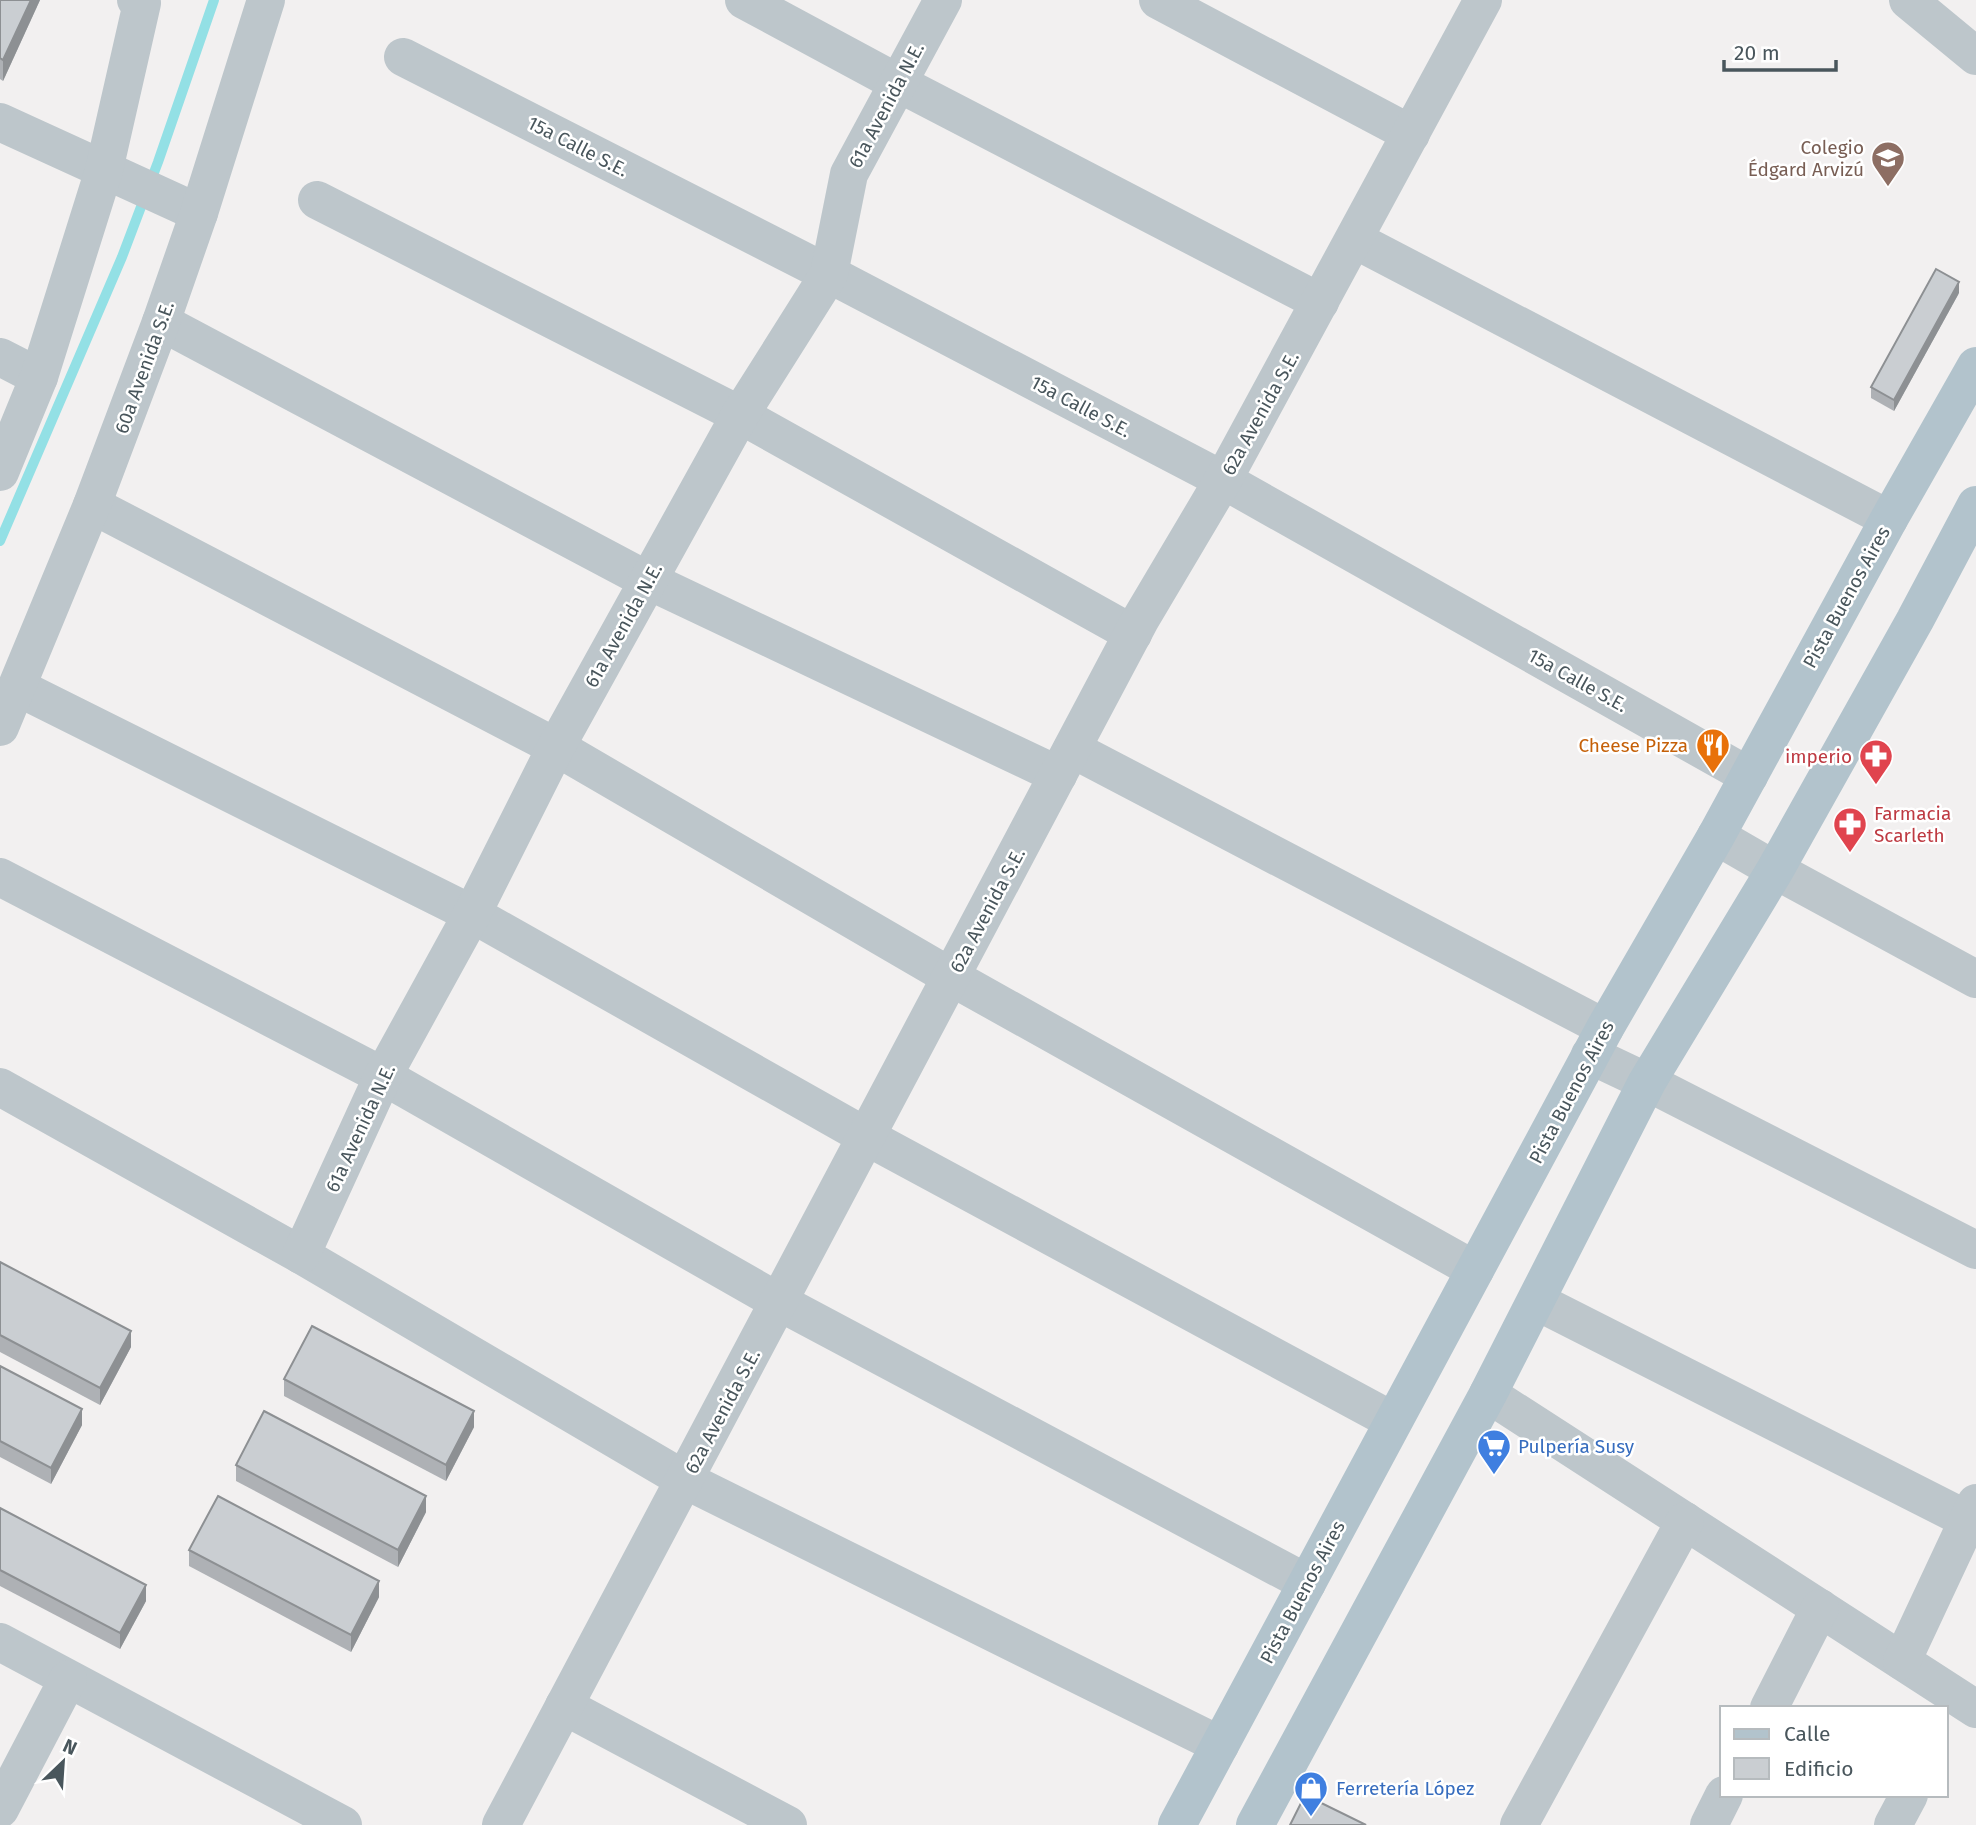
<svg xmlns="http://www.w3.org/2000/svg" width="1976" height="1825" font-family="'Fira Sans',sans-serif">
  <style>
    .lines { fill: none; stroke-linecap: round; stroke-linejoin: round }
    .stream { stroke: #93e0e5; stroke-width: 10 }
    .minor { stroke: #bdc6cb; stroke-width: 38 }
    .major { stroke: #b2c3cc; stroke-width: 38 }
    .wall { fill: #aeb1b5 }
    .shaded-wall { fill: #8d9093 }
    .building { fill: #caced2; stroke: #8d9093; stroke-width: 2 }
    .labels { text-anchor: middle; stroke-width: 5; stroke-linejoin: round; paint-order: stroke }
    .street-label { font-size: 19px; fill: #49565c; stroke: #fff }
    .education-label { font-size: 19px; fill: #785e54; stroke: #fff; text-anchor: end }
    .food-label { font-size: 19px; fill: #c56008; stroke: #fff; text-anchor: end }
    .health-label { font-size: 19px; fill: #be3a42; stroke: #fff; text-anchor: end }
    .shop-label { font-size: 19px; fill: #366cbe; stroke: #fff; text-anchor: start }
  </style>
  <rect width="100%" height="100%" fill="#f2f0f0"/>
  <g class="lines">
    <path class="stream" d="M0 541 122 257 158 162 214 0"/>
    <g class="minor">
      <path d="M744 0 898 83 1320 302"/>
      <path d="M1158 0 1411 134"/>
      <path d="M1908 0 1976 56"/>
      <path d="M403 57 829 274 1223 480 1749 776"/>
      <path d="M0 122 199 213"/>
      <path d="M317 200 740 415 1133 634"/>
      <path d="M1355 240 1889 519"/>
      <path d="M161 322 647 580 1058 775"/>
      <path d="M0 357 39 377"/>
      <path d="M0 472 39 377 104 170 142 3 136 0"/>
      <path d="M92 505 556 747 951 977 1475 1270"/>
      <path d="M17 687 472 914 867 1137 1393 1421"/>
      <path d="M0 727 92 505 161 322 199 213 266 0"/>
      <path d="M1072 749 1605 1028"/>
      <path d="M1716 836 1775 870 1976 979"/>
      <path d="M0 877 383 1076 779 1302 1307 1583"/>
      <path d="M1590 1055 1647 1082 1976 1250"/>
      <path d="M0 1087 301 1255 685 1480 1220 1745"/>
      <path d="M301 1255 383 1076 472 914 556 747 740 415 829 274 849 174 943 0"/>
      <path d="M1536 1301 1976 1524"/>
      <path d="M1488 1394 1976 1709"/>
      <path d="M0 1642 343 1825"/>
      <path d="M1902 1661 1976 1503"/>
      <path d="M564 1706 788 1825"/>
      <path d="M1769 1708 1820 1608"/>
      <path d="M0 1809 68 1679"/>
      <path d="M501 1825 1140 620 1223 480 1483 0"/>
      <path d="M1519 1825 1685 1521"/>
      <path d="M1709 1825 1724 1795"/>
      <path d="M1893 1825 1909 1795"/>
    </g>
    <g class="major">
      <path d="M1177 1825 1605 1028 1716 836 1889 519 1976 366"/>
      <path d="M1255 1825 1488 1394 1647 1082 1775 870 1915 620 1976 505"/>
    </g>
  </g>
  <g class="wall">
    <path d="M0 0H40L3 81 0 79Z"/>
    <path d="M1959 293 1894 411 1871 398V387Z"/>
    <path d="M0 1262 131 1347 100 1405 0 1352Z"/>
    <path d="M0 1366 82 1425 51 1484 0 1457Z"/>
    <path d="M284 1379 474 1427 446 1481 284 1396Z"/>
    <path d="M236 1465 426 1512 398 1567 236 1481Z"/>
    <path d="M0 1508 146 1601 120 1649 0 1586Z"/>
    <path d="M189 1550 379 1597 351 1652 189 1566Z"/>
  </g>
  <g class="shaded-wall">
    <path d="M31 0H40L3 81V60Z"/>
    <path d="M1959 282V293L1894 411V400Z"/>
    <path d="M131 1331V1347L100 1405V1388Z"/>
    <path d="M82 1409V1425L51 1484V1468Z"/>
    <path d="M474 1411V1427L446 1481V1465Z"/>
    <path d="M426 1496V1512L398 1567V1550Z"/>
    <path d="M379 1581V1597L351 1652V1635Z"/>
    <path d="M146 1585V1601L120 1649V1633Z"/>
  </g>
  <g class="building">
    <path d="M0 0H31L3 60 0 58Z"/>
    <path d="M1936 269 1959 282 1894 400 1871 387Z"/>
    <path d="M0 1262 131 1331 100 1388 0 1335Z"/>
    <path d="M312 1326 474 1411 446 1465 284 1379Z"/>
    <path d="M0 1366 82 1409 51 1468 0 1441Z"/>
    <path d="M264 1411 426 1496 398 1550 236 1465Z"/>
    <path d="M218 1496 379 1581 351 1635 189 1550Z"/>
    <path d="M0 1508 146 1585 120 1633 0 1570Z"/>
    <path d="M1305 1795 1366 1825H1290Z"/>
  </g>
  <defs>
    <g id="school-pin" transform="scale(1.75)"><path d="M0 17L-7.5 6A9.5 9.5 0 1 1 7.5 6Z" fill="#8d6e63" stroke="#fff"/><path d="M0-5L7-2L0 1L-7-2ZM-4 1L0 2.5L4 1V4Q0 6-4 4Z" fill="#fff"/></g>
    <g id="restaurant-pin" transform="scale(1.75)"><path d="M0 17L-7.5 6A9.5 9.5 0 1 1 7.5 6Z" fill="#e8710a" stroke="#fff"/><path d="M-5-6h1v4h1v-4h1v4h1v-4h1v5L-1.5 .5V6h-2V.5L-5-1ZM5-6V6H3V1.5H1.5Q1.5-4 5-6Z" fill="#fff"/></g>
    <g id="pharmacy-pin" transform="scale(1.75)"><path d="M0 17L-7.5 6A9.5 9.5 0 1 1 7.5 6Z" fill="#e0444e" stroke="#fff"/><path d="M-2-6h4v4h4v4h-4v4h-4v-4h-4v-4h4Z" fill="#fff"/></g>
    <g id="supermarket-pin" transform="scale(1.75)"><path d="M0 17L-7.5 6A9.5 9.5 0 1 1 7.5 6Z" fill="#3f7fe0" stroke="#fff"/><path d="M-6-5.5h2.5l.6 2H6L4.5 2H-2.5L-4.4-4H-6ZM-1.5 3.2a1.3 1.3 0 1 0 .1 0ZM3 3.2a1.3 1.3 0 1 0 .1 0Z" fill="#fff"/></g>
    <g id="shop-pin" transform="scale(1.75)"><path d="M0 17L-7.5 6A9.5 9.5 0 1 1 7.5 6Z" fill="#3f7fe0" stroke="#fff"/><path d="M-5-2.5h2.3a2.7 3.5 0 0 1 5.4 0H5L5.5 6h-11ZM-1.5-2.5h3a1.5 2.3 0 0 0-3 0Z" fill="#fff"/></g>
  </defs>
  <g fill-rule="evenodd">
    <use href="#school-pin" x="1888" y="158"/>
    <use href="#restaurant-pin" x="1713" y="745"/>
    <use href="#pharmacy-pin" x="1876" y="756"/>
    <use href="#pharmacy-pin" x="1850" y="824"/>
    <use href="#supermarket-pin" x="1494" y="1446"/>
    <use href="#shop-pin" x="1311" y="1788"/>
  </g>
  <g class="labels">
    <g class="street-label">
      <text transform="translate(886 105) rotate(-62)" y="7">61a Avenida N.E.</text>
      <text transform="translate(578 146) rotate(27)" y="7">15a Calle S.E.</text>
      <text transform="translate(144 367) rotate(-70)" y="7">60a Avenida S.E.</text>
      <text transform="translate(1081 406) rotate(28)" y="7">15a Calle S.E.</text>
      <text transform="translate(1260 413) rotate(-61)" y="7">62a Avenida S.E.</text>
      <text transform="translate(1846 597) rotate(-61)" y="7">Pista Buenos Aires</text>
      <text transform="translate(623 625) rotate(-61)" y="7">61a Avenida N.E.</text>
      <text transform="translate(1578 680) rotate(29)" y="7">15a Calle S.E.</text>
      <text transform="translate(987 910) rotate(-62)" y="7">62a Avenida S.E.</text>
      <text transform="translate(1571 1092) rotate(-62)" y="7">Pista Buenos Aires</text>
      <text transform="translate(360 1128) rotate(-65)" y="7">61a Avenida N.E.</text>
      <text transform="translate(722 1411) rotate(-62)" y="7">62a Avenida S.E.</text>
      <text transform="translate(1302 1592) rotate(-62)" y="7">Pista Buenos Aires</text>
    </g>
    <g class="education-label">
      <text x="1864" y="154">Colegio<tspan x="1864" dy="22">Édgard Arvizú</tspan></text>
    </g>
    <g class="food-label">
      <text x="1688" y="752">Cheese Pizza</text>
    </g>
    <g class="health-label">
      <text x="1852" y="763">imperio</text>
      <text x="1874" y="820" text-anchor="start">Farmacia<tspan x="1874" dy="22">Scarleth</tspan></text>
    </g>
    <g class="shop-label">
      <text x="1518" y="1453">Pulpería Susy</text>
      <text x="1336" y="1795">Ferretería López</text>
    </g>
  </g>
  <rect x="1720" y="1706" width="228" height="91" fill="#ffffff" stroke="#b6bbbe" stroke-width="2"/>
  <rect x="1734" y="1729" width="35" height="10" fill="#b2c3cc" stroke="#b6bbbe" stroke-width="2"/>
  <text x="1784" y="1741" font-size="21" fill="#49565c">Calle</text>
  <rect x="1734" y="1758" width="35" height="21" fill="#caced2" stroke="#b6bbbe" stroke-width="2"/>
  <text x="1784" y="1776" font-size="21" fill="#49565c">Edificio</text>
  <g transform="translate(63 1762) rotate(25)" stroke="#ffffff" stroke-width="5" paint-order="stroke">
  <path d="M0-5L12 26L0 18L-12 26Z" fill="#49565c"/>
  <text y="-10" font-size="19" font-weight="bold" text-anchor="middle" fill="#49565c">N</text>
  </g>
  <path d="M1724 60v10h112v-10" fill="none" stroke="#49565c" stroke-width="3.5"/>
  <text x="1734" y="60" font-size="21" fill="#49565c" stroke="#ffffff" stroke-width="5" paint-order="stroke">20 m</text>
</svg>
